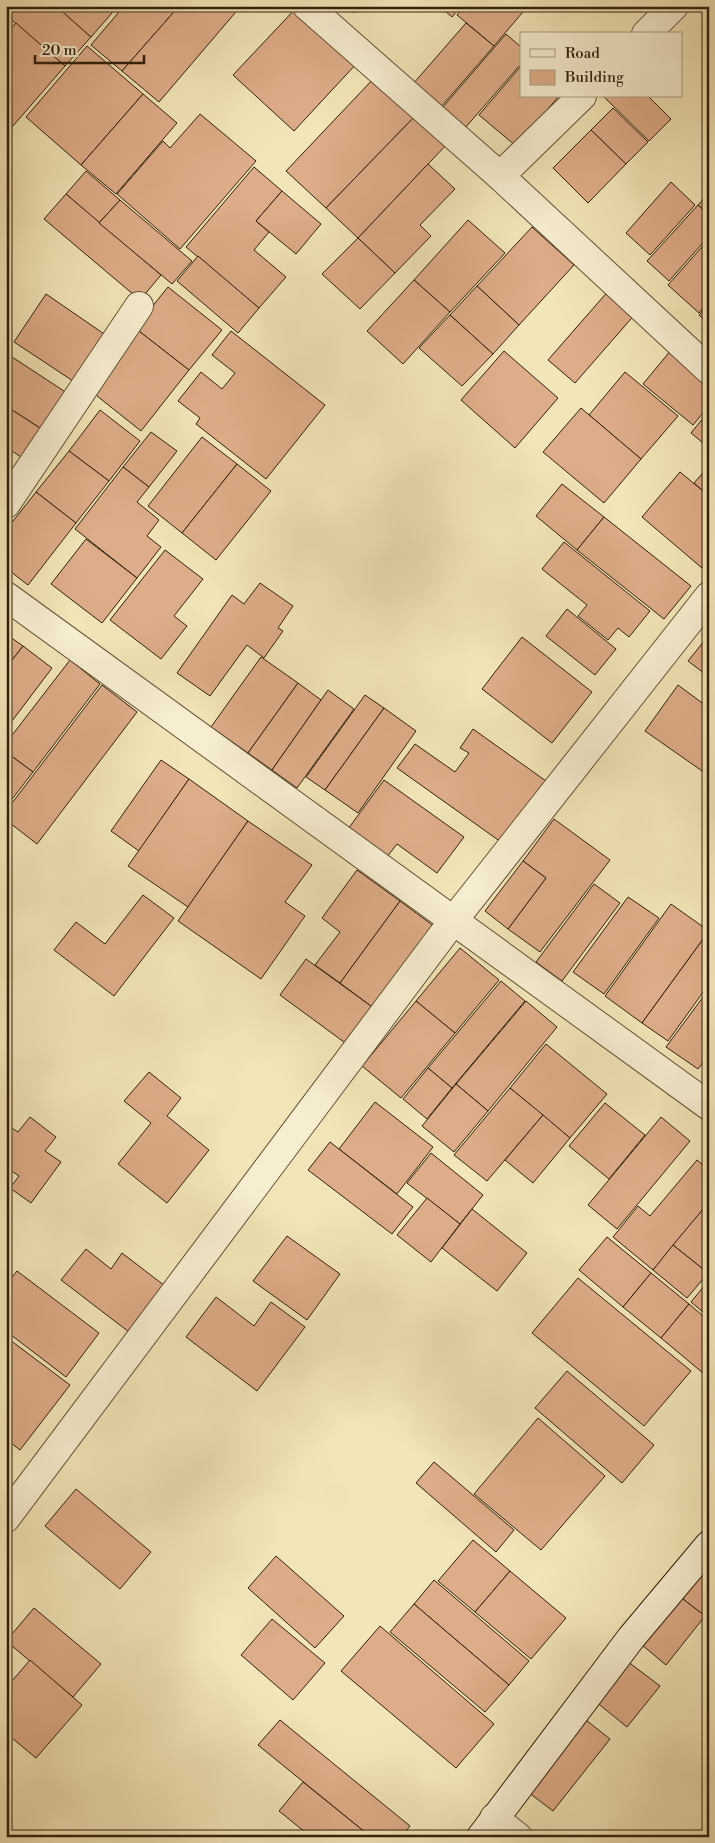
<svg xmlns="http://www.w3.org/2000/svg" width="715" height="1843" font-family="'Libre Bodoni',serif">
  <style>
    .building { fill: #ddac88; stroke: #33200c }
    .lines { fill: none; stroke-linecap: round; stroke-linejoin: round }
    .minor-casing { stroke: #635137; stroke-width: 30 }
    .secondary-casing { stroke: #33200c; stroke-width: 30 }
    .minor { stroke: #f7eed0; stroke-width: 28 }
    .secondary { stroke: #f7eed0; stroke-width: 28 }
  </style>
  <rect width="100%" height="100%" fill="#f2e5b7"/>
  <filter id="stains"><feTurbulence type="fractalNoise" baseFrequency=".004" numOctaves="4"/><feColorMatrix values="0 0 0 0 .2 0 0 0 0 .09 0 0 0 0 .02 0 0 0 .5 -.17"/></filter>
  <radialGradient id="worn" r=".72"><stop offset=".6" stop-color="#630" stop-opacity="0"/><stop offset="1" stop-color="#630" stop-opacity=".3"/></radialGradient>
  <g class="building">
    <path d="M6 6H56L91 37 65 66 6 15Z"/>
    <path d="M56 6H105L112 13 91 37Z"/>
    <path d="M105 6H118L112 13Z"/>
    <path d="M124 6H179L122 71 91 45Z"/>
    <path d="M179 6H241L159 102 122 71Z"/>
    <path d="M346 6H359L354 13Z"/>
    <path d="M439 6H461L452 17Z"/>
    <path d="M464 6H528L494 46 457 15Z"/>
    <path d="M297 7 358 62 294 131 233 75Z"/>
    <path d="M16 23 65 66 6 134V34Z"/>
    <path d="M466 23 494 46 440 108 413 84Z"/>
    <path d="M506 34 521 47V64L465 128 442 108Z"/>
    <path d="M87 46 143 94 81 165 26 117Z"/>
    <path d="M521 66V96H559L516 146 479 115Z"/>
    <path d="M376 76 417 114 326 208 286 171Z"/>
    <path d="M143 94 177 123 116 194 81 165Z"/>
    <path d="M603 96H648L671 119 649 141Z"/>
    <path d="M613 108 648 142 626 164 591 130Z"/>
    <path d="M200 114 256 161 180 249 117 194 163 141 170 148Z"/>
    <path d="M417 114 448 143 358 238 326 208Z"/>
    <path d="M591 130 626 164 588 203 553 168Z"/>
    <path d="M428 164 455 189 420 225 431 236 395 273 358 238Z"/>
    <path d="M254 167 282 191 256 221 269 232 254 250 286 277 259 308 186 247Z"/>
    <path d="M86 171 120 200 99 223 66 194Z"/>
    <path d="M671 182 695 205 650 255 626 233Z"/>
    <path d="M282 191 321 224 296 254 256 221Z"/>
    <path d="M709 193V215L698 205Z"/>
    <path d="M66 194 161 275 140 300 44 219Z"/>
    <path d="M120 200 192 261 172 284 99 223Z"/>
    <path d="M698 205 709 215V236L669 281 647 261Z"/>
    <path d="M468 220 505 253 450 312 414 280Z"/>
    <path d="M532 227 574 265 519 325 477 286Z"/>
    <path d="M358 238 395 273 360 309 322 274Z"/>
    <path d="M709 239V301L699 313 668 285Z"/>
    <path d="M198 256 259 308 238 333 177 281Z"/>
    <path d="M414 280 450 312 403 364 367 331Z"/>
    <path d="M477 286 519 325 493 354 450 315Z"/>
    <path d="M168 287 222 330 189 370 135 328Z"/>
    <path d="M610 289 637 312 575 383 548 360Z"/>
    <path d="M46 294 110 338 79 385 14 342Z"/>
    <path d="M709 304V324L699 315Z"/>
    <path d="M450 315 493 354 462 386 419 348Z"/>
    <path d="M135 328 189 370 141 431 87 388Z"/>
    <path d="M231 331 325 405 266 479 196 424 200 418 178 401 201 372 222 389 235 373 212 355Z"/>
    <path d="M672 349 709 378V406L693 425 643 384Z"/>
    <path d="M504 351 558 398 515 448 461 400Z"/>
    <path d="M6 353 67 393 43 430 6 406Z"/>
    <path d="M625 372 678 416 641 459 589 415Z"/>
    <path d="M6 406 43 430 24 459 6 447Z"/>
    <path d="M581 408 641 459 604 503 543 452Z"/>
    <path d="M100 410 140 441 109 481 69 451Z"/>
    <path d="M709 411V448L691 433Z"/>
    <path d="M151 432 177 451 149 487 123 467Z"/>
    <path d="M202 437 237 464 182 533 148 506Z"/>
    <path d="M69 451 109 481 76 523 36 492Z"/>
    <path d="M237 464 271 491 216 560 182 533Z"/>
    <path d="M709 466V496L694 483Z"/>
    <path d="M123 467 149 487 137 502 159 520 147 536 161 547 137 578 75 529Z"/>
    <path d="M680 472 709 496V560L702 568 642 517Z"/>
    <path d="M562 484 604 517 577 550 536 516Z"/>
    <path d="M36 492 76 523 28 585 6 568V530Z"/>
    <path d="M604 517 691 586 664 619 577 550Z"/>
    <path d="M86 539 137 578 102 623 51 584Z"/>
    <path d="M564 542 650 611 629 637 618 628 608 640 578 616 587 605 542 569Z"/>
    <path d="M165 550 203 579 174 616 187 626 161 659 110 620Z"/>
    <path d="M260 583 293 606 278 628 283 631 264 658 247 645 210 696 177 673 232 595 244 604Z"/>
    <path d="M567 609 616 649 595 675 546 636Z"/>
    <path d="M6 634 23 646 6 668Z"/>
    <path d="M709 635V677L688 661Z"/>
    <path d="M522 637 592 692 552 743 482 689Z"/>
    <path d="M23 646 52 668 6 729V668Z"/>
    <path d="M261 657 298 683 248 753 211 727Z"/>
    <path d="M70 660 100 684 33 772 6 752V743Z"/>
    <path d="M298 683 321 700 272 770 248 753Z"/>
    <path d="M102 685 137 712 37 844 6 820V811Z"/>
    <path d="M678 685 709 708V768L705 773 645 731Z"/>
    <path d="M328 690 354 709 297 788 272 770Z"/>
    <path d="M365 695 384 708 325 790 306 777Z"/>
    <path d="M384 708 416 731 358 813 325 790Z"/>
    <path d="M473 729 546 781 501 842 397 768 415 744 455 772 469 753 460 748Z"/>
    <path d="M6 752 33 772 6 807Z"/>
    <path d="M161 760 189 779 139 851 111 831Z"/>
    <path d="M189 779 248 821 188 907 128 866Z"/>
    <path d="M384 780 464 837 437 873 397 844 387 857 348 829Z"/>
    <path d="M554 819 610 860 540 952 508 929 546 878 523 861Z"/>
    <path d="M248 821 312 865 285 902 305 916 261 979 178 921Z"/>
    <path d="M523 861 546 878 508 929 485 911Z"/>
    <path d="M357 870 400 901 340 983 315 965 340 932 322 918Z"/>
    <path d="M594 884 620 903 562 981 536 962Z"/>
    <path d="M143 895 174 918 114 996 54 950 76 922 105 944Z"/>
    <path d="M628 897 659 918 604 994 573 972Z"/>
    <path d="M400 901 435 927 375 1009 340 983Z"/>
    <path d="M671 904 709 931 642 1023 605 996Z"/>
    <path d="M709 931V984L668 1041 642 1023Z"/>
    <path d="M460 948 499 980 455 1033 416 1001Z"/>
    <path d="M306 959 375 1009 348 1045 280 995Z"/>
    <path d="M501 981 525 1001 452 1088 428 1068Z"/>
    <path d="M709 989V1055L698 1069 666 1047Z"/>
    <path d="M416 1001 455 1033 401 1098 362 1066Z"/>
    <path d="M526 1001 557 1027 488 1111 456 1084Z"/>
    <path d="M546 1044 607 1094 570 1138 510 1088Z"/>
    <path d="M428 1068 452 1088 427 1119 403 1099Z"/>
    <path d="M149 1072 181 1098 167 1116 209 1150 167 1203 118 1164 151 1123 124 1101Z"/>
    <path d="M456 1084 488 1111 454 1152 422 1126Z"/>
    <path d="M510 1088 543 1115 487 1181 454 1155Z"/>
    <path d="M375 1102 433 1147 397 1194 339 1149Z"/>
    <path d="M605 1103 645 1135 609 1179 569 1146Z"/>
    <path d="M543 1115 570 1138 533 1183 505 1160Z"/>
    <path d="M30 1117 56 1137 45 1151 61 1162 31 1203 10 1188 19 1176 6 1167V1129L9 1126 18 1132Z"/>
    <path d="M661 1117 690 1141 617 1229 588 1205Z"/>
    <path d="M330 1142 413 1207 392 1234 308 1170Z"/>
    <path d="M431 1153 483 1195 460 1224 407 1183Z"/>
    <path d="M697 1160 709 1170V1202L653 1270 613 1237 638 1206 650 1216Z"/>
    <path d="M427 1198 460 1224 431 1262 397 1235Z"/>
    <path d="M709 1202V1272L708 1273 673 1245Z"/>
    <path d="M472 1209 527 1253 497 1291 442 1248Z"/>
    <path d="M287 1236 340 1274 307 1320 253 1281Z"/>
    <path d="M607 1237 651 1273 623 1307 579 1270Z"/>
    <path d="M673 1245 708 1273 687 1298 653 1270Z"/>
    <path d="M86 1249 111 1269 122 1253 165 1286 129 1332 61 1280Z"/>
    <path d="M17 1271 99 1333 66 1377 6 1331V1285Z"/>
    <path d="M651 1273 689 1304 661 1338 623 1307Z"/>
    <path d="M578 1278 691 1371 644 1426 532 1333Z"/>
    <path d="M709 1280V1317L691 1302Z"/>
    <path d="M216 1297 254 1326 271 1302 305 1327 257 1391 186 1337Z"/>
    <path d="M689 1304 709 1321V1378L661 1338Z"/>
    <path d="M6 1337 70 1385 20 1450 6 1439Z"/>
    <path d="M567 1371 654 1445 622 1483 535 1408Z"/>
    <path d="M538 1418 605 1476 541 1550 474 1494Z"/>
    <path d="M434 1462 514 1530 496 1552 416 1483Z"/>
    <path d="M76 1489 151 1552 120 1589 45 1526Z"/>
    <path d="M473 1540 510 1571 475 1612 438 1581Z"/>
    <path d="M276 1556 344 1616 315 1648 248 1588Z"/>
    <path d="M701 1569 709 1575V1611L705 1616 679 1596Z"/>
    <path d="M510 1571 566 1618 531 1659 475 1612Z"/>
    <path d="M434 1580 529 1661 509 1685 414 1604Z"/>
    <path d="M679 1596 705 1616 666 1665 641 1644Z"/>
    <path d="M414 1604 509 1685 485 1712 390 1632Z"/>
    <path d="M34 1608 101 1664 73 1697 6 1641Z"/>
    <path d="M272 1619 325 1663 293 1700 241 1655Z"/>
    <path d="M380 1626 494 1724 456 1768 341 1671Z"/>
    <path d="M30 1660 82 1705 36 1758 6 1733V1688Z"/>
    <path d="M627 1661 660 1686 627 1727 595 1701Z"/>
    <path d="M280 1720 410 1826 401 1837H371L258 1745Z"/>
    <path d="M586 1720 610 1739 553 1811 528 1792Z"/>
    <path d="M303 1782 371 1837H311L279 1811Z"/>
  </g>
  <g class="lines">
    <g class="minor-casing">
      <g id="minor">
        <path d="M307 6 500 176 709 370"/>
        <path d="M646 34 674 6"/>
        <path d="M500 176 582 96"/>
        <path d="M6 504 139 306"/>
        <path d="M6 596 709 1106"/>
        <path d="M6 1518 453 921 709 596"/>
        <path d="M494 1818 518 1837"/>
      </g>
    </g>
    <g class="secondary-casing">
      <path id="secondary" d="M481 1837 631 1638 709 1545"/>
    </g>
    <use href="#minor" class="minor"/>
    <use href="#secondary" class="secondary"/>
  </g>
  <rect width="715" height="1843" fill="none" stroke="#f2e5b7" stroke-width="25"/>
  <rect x="8" y="8" width="700" height="1828" fill="none" stroke="#33200c" stroke-width="2.5"/>
  <rect x="12" y="12" width="690" height="1818" fill="none" stroke="#33200c"/>
  <rect x="520" y="32" width="162" height="65" fill="#f7eed0" stroke="#a99c82"/>
  <rect x="530" y="49" width="25" height="8" fill="#f7eed0" stroke="#a99c82"/>
  <text x="565" y="58" font-size="15" fill="#33200c">Road</text>
  <rect x="530" y="70" width="25" height="15" fill="#ddac88" stroke="#a99c82"/>
  <text x="565" y="82" font-size="15" fill="#33200c">Building</text>
  <path d="M35 55v8h109v-8" fill="none" stroke="#33200c" stroke-width="2.5"/>
  <text x="42" y="55" font-size="15" fill="#33200c" stroke="#f7eed0" stroke-width="4" paint-order="stroke">20 m</text>
  <rect width="100%" height="100%" filter="url(#stains)"/>
  <rect width="100%" height="100%" fill="url(#worn)"/>
</svg>
